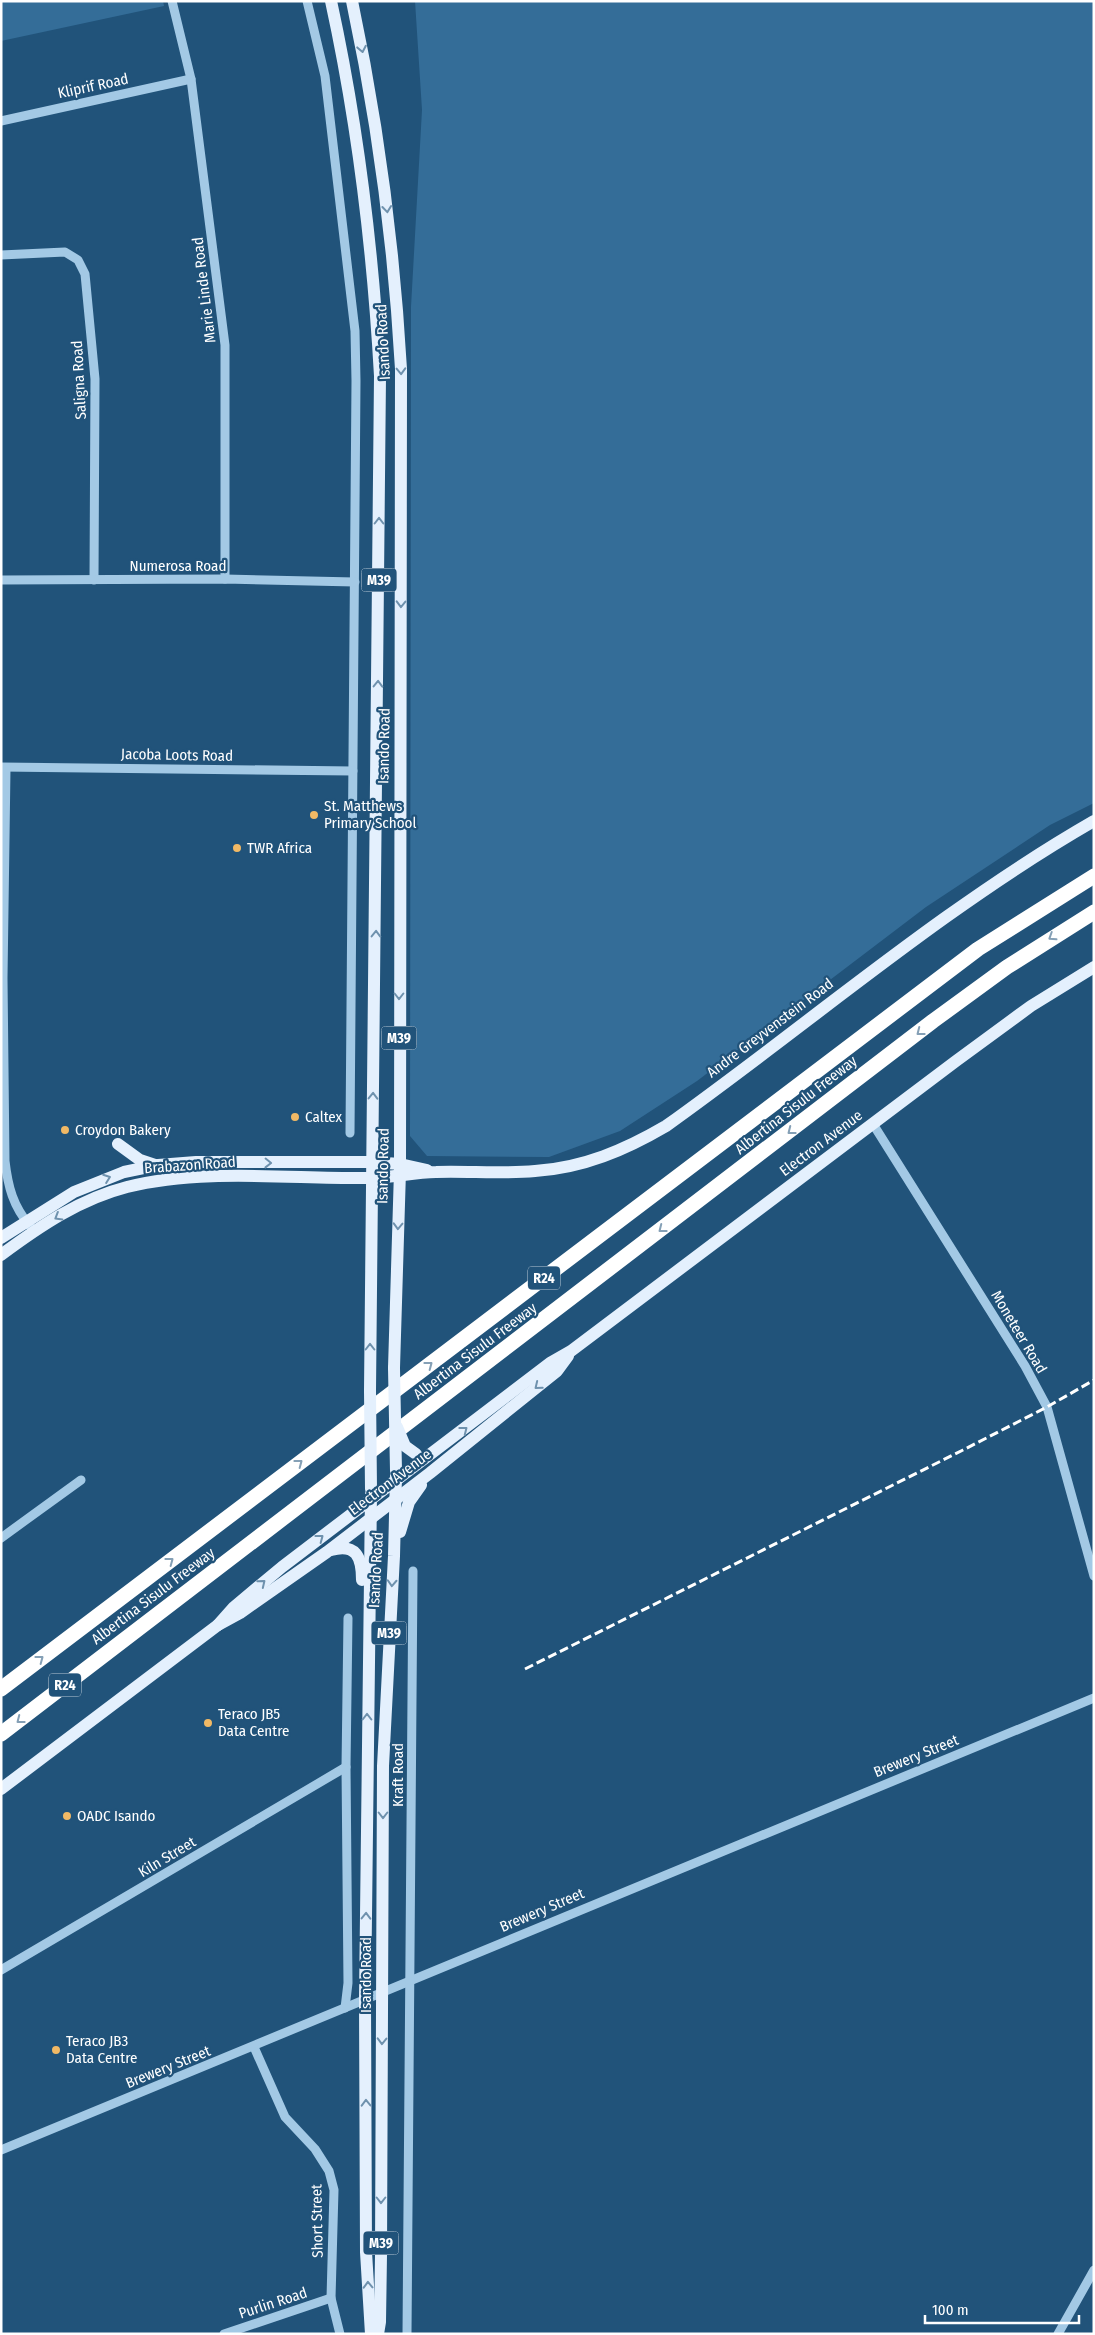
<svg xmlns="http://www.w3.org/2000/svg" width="1095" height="2335" font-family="'Fira Sans Condensed',sans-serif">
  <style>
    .green { fill: #346d98 }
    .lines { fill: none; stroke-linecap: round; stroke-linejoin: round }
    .minor { stroke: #a3c9e5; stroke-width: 9 }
    .major { stroke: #e4f0fd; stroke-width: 12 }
    .highway { stroke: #fff; stroke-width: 15 }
    .rail { stroke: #fff; stroke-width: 3; stroke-dasharray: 9 4; stroke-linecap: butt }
    .major-bridge { stroke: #e4f0fd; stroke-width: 12 }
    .oneway { stroke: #6f92ae }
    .oneway2 { stroke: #85a0b6 }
    .poi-dot { fill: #f1b965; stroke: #21537a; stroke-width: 2 }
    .labels { text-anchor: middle; stroke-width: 4.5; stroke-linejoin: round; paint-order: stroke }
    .shield { fill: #21537a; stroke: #bccbd7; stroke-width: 1 }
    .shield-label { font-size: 14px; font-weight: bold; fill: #fff }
    .street-label { font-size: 15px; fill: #fff; stroke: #21537a }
    .poi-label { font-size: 15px; fill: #fff; stroke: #21537a; text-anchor: start }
  </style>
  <rect width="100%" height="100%" fill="#21537a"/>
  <g class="green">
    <path d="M1 1H163L164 6 1 41Z"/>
    <path d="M415 1H1094V803L1050 825 926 907 697 1081 620 1131 549 1157 427 1156 410 1136 411 307 422 110Z"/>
  </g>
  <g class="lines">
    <g class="minor">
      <path d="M172 1 191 79 225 345V579"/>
      <path d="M307 1 325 76 355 331 356 381 350 1133"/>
      <path d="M1 121 191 79"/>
      <path d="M1 255 65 252 78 260 85 274 95 379 94 580"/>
      <path d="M1 580 225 579 355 582"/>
      <path d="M1 767 353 771"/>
      <path d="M6 768 3 978 5 1161C8 1187 13 1206 30 1226"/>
      <path d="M873 1124 1025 1366 1047 1407 1094 1576"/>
      <path d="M1 1538 81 1480"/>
      <path d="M1 1970 346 1767"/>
      <path d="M345 2008 348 1983 346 1767 348 1618"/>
      <path d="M254 2047 285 2117 315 2149 329 2171 334 2190 331 2298 340 2334"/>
      <path d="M1 2150 1094 1698"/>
      <path d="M224 2334 331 2298"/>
      <path d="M407 2334 413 1571"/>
      <path d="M1058 2334 1094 2270"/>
    </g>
    <g class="major">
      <path d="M331 1C358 125 373 250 380 376L370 1391"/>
      <path d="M352 1C378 123 394 245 401 369L400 1171 394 1368"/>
      <path d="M118 1144 140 1160 155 1165"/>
      <path d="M1 1238 74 1192 124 1172 158 1165 196 1162H371L400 1164 427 1170"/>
      <path d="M1 1255C40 1226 80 1199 127 1187 203 1168 291 1179 369 1178 392 1178 414 1172 436 1172 469 1171 502 1174 535 1171 583 1168 625 1150 666 1126 809 1024 941 909 1094 821"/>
      <path d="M371 1494 365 2000 366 2252 371 2334"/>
      <path d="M400 1532 409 1502 421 1485"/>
      <path d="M331 1550C356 1543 362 1557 362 1580"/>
      <path d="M218 1625 234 1607 282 1567 550 1363 571 1351 956 1061 1031 1006 1094 967"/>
      <path d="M1 1789 218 1625 240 1613 327 1552 430 1473 557 1371 568 1356"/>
      <path d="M378 2334 380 2322 381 2255 383 1766 394 1556 396 1476"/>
    </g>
    <g class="highway">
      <path d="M1 1689 978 949 1094 876"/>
      <path d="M1 1734 933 1021 1007 967 1094 912"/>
    </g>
    <path class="rail" d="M525 1669 963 1450 1047 1407 1094 1380"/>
    <g class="major-bridge">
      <path d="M394 1368 396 1471"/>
      <path d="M370 1391 371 1489"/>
      <path d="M397 1427 405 1446 416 1454"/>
    </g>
  </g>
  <defs><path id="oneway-chevron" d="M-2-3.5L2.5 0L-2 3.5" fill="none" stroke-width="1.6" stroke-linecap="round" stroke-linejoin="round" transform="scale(1.25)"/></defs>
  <g class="oneway">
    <use href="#oneway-chevron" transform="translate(362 49) rotate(79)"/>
    <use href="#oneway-chevron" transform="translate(387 209) rotate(84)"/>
    <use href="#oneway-chevron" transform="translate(401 371) rotate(88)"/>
    <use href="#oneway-chevron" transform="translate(379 521) rotate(-90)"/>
    <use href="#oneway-chevron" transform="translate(401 604) rotate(91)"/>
    <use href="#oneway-chevron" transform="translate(378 684) rotate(-89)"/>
    <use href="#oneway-chevron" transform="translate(376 934) rotate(-89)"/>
    <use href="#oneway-chevron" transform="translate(399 996) rotate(90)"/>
    <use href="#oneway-chevron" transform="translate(373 1096) rotate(-89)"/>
    <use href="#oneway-chevron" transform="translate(268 1163) rotate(1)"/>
    <use href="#oneway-chevron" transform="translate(107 1178) rotate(-20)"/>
    <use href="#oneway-chevron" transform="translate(58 1217) rotate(149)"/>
    <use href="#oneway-chevron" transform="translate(398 1226) rotate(92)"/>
    <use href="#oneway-chevron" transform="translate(370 1347) rotate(-90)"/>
    <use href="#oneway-chevron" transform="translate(538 1386) rotate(141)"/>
    <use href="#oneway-chevron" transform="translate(464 1430) rotate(-38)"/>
    <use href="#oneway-chevron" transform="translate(320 1538) rotate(-37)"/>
    <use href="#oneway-chevron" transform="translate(262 1583) rotate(-39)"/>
    <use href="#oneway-chevron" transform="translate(392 1583) rotate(93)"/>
    <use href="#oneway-chevron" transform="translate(367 1717) rotate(-90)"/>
    <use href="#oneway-chevron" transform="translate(383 1815) rotate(90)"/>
    <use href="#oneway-chevron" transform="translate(366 1916) rotate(-89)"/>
    <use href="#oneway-chevron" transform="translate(382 2041) rotate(91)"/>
    <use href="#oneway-chevron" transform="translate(366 2103) rotate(-91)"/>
    <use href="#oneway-chevron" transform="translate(381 2200) rotate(90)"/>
    <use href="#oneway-chevron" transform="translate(368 2285) rotate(-92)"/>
  </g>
  <g class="oneway2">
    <use href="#oneway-chevron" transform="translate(1052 937) rotate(147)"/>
    <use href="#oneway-chevron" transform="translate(920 1032) rotate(142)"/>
    <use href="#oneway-chevron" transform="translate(791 1131) rotate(142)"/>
    <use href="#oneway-chevron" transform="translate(662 1229) rotate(142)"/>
    <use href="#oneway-chevron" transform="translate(429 1365) rotate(-37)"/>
    <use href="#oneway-chevron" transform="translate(299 1463) rotate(-37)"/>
    <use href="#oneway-chevron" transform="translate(170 1561) rotate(-37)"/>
    <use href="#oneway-chevron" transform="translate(40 1659) rotate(-37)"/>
    <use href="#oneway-chevron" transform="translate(20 1720) rotate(142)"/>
  </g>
  <g class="poi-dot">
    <circle cx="314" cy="815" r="5"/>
    <circle cx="237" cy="848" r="5"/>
    <circle cx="295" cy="1117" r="5"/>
    <circle cx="65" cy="1130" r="5"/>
    <circle cx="208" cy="1723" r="5"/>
    <circle cx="67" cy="1816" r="5"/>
    <circle cx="56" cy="2050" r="5"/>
  </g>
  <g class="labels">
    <g class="shield">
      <rect x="361.5" y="568.5" width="35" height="23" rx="4"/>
      <rect x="381.5" y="1026.5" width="35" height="23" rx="4"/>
      <rect x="528" y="1266.5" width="32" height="23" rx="4"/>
      <rect x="371.5" y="1621.5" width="35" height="23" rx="4"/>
      <rect x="49" y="1673.5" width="32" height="23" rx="4"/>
      <rect x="363.5" y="2231.5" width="35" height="23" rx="4"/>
    </g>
    <g class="shield-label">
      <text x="379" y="585">M39</text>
      <text x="399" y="1043">M39</text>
      <text x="544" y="1283">R24</text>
      <text x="389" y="1638">M39</text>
      <text x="65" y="1690">R24</text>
      <text x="381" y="2248">M39</text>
    </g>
    <g class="street-label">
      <text transform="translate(93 86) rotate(-12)" y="5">Kliprif Road</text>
      <text transform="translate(204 290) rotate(-97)" y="5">Marie Linde Road</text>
      <text transform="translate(383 342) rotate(-93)" y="5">Isando Road</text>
      <text transform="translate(79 380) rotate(-93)" y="5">Saligna Road</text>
      <text x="178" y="571">Numerosa Road</text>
      <text transform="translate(384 746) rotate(-89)" y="5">Isando Road</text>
      <text transform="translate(177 755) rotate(1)" y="5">Jacoba Loots Road</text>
      <text transform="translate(770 1028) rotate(-37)" y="5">Andre Greyvenstein Road</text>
      <text transform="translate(796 1105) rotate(-38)" y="5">Albertina Sisulu Freeway</text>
      <text transform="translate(821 1143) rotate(-37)" y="5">Electron Avenue</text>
      <text transform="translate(190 1165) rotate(-4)" y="5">Brabazon Road</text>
      <text transform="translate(383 1166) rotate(-89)" y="5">Isando Road</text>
      <text transform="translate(1019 1332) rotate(59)" y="5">Moneteer Road</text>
      <text transform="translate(475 1351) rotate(-37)" y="5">Albertina Sisulu Freeway</text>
      <text transform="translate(390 1482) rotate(-37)" y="5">Electron Avenue</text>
      <text transform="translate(376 1570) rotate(-87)" y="5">Isando Road</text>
      <text transform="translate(153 1596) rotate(-37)" y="5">Albertina Sisulu Freeway</text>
      <text transform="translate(916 1756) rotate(-22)" y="5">Brewery Street</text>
      <text transform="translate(398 1775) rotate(-90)" y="5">Kraft Road</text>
      <text transform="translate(167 1857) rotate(-31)" y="5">Kiln Street</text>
      <text transform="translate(542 1910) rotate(-23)" y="5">Brewery Street</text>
      <text transform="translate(366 1975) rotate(-90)" y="5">Isando Road</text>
      <text transform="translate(168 2067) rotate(-22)" y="5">Brewery Street</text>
      <text transform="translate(317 2221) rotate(-91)" y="5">Short Street</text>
      <text transform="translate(273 2303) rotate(-18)" y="5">Purlin Road</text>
    </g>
    <g class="poi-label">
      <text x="324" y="811">St. Matthews<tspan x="324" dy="17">Primary School</tspan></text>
      <text x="247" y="853">TWR Africa</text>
      <text x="305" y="1122">Caltex</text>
      <text x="75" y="1135">Croydon Bakery</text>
      <text x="218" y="1719">Teraco JB5<tspan x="218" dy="17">Data Centre</tspan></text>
      <text x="77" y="1821">OADC Isando</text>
      <text x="66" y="2046">Teraco JB3<tspan x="66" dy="17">Data Centre</tspan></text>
    </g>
  </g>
  <rect width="1095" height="2335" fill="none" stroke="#ffffff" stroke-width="5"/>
  <path d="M925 2315v8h154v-8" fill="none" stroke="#ffffff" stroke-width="2.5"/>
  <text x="932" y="2315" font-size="15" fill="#ffffff" stroke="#21537a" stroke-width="4" paint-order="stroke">100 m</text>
</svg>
